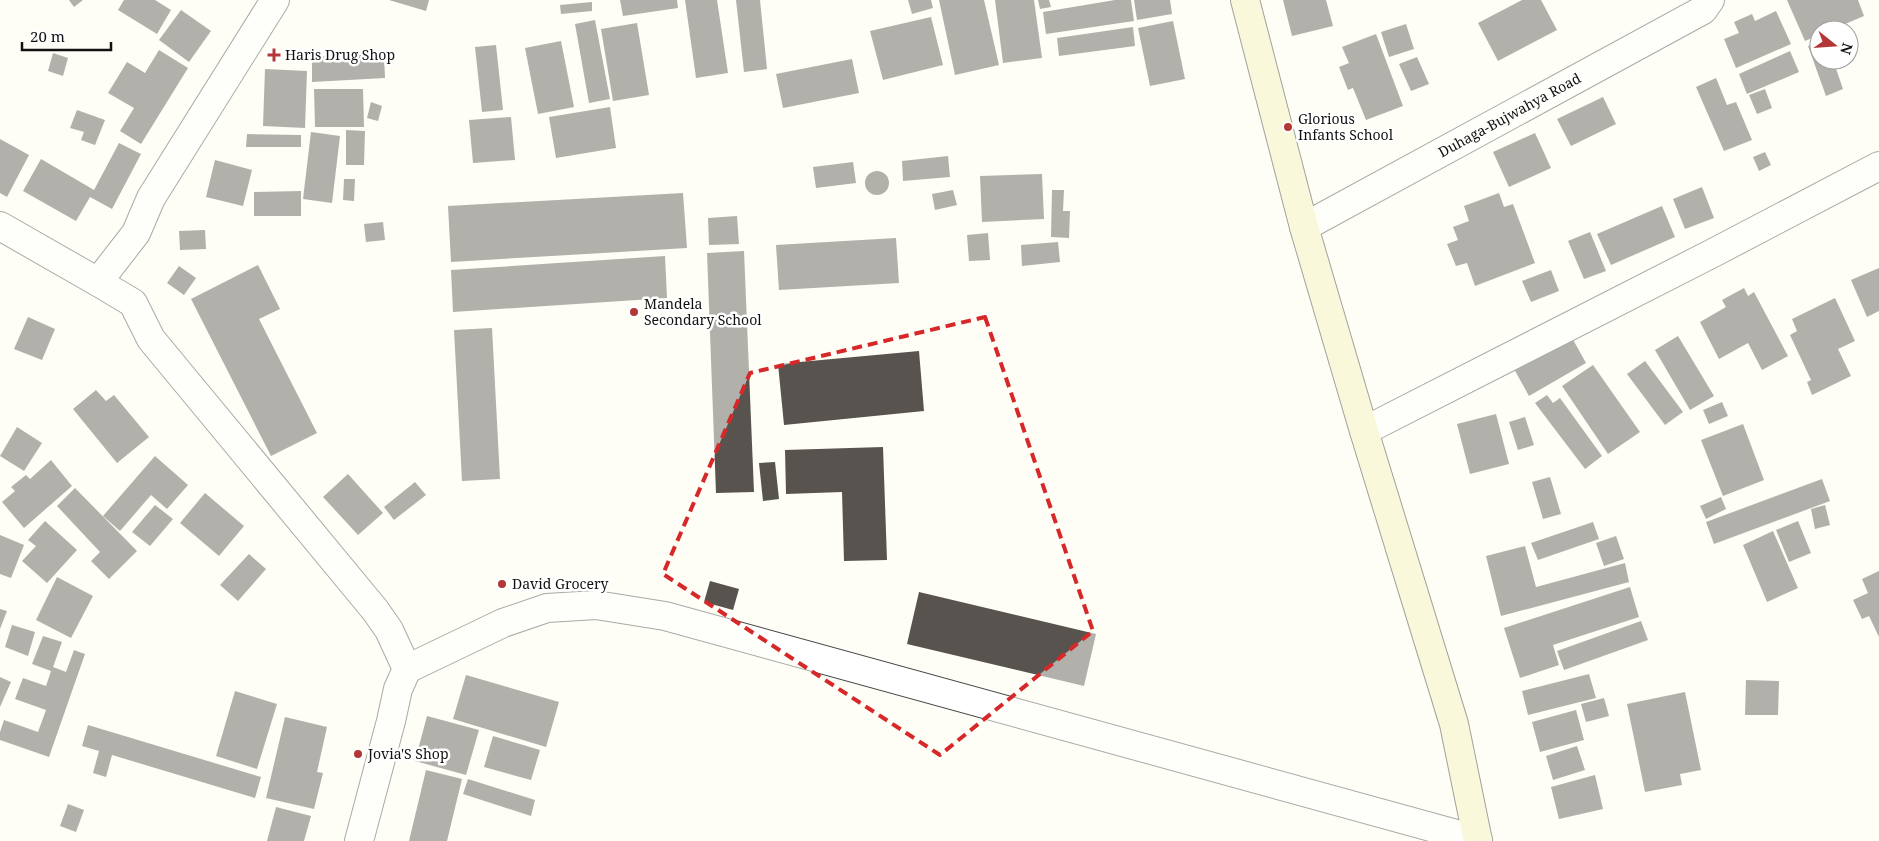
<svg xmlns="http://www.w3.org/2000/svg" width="1879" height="841" font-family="'Noto Serif',serif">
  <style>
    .building { fill: #58534e }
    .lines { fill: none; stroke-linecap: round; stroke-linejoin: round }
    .street-casing { stroke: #444; stroke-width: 30 }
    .secondary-casing { stroke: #333; stroke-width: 30 }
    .street { stroke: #fff; stroke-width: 28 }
    .secondary { stroke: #f6f2b8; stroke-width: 28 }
    .marked { fill: none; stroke: #d62828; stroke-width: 4; stroke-dasharray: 10 6; stroke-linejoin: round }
    .poi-dot { fill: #b33737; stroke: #fff; stroke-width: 2 }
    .labels { text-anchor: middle; stroke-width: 5; stroke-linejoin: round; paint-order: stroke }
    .poi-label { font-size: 14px; fill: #111; stroke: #fff; text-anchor: start }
    .street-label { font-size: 14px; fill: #111; stroke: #fff }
  </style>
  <rect width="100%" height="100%" fill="#fefdf6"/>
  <g class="building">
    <path d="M69 0H83L74 7Z"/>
    <path d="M124 0H155L171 10 157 34 118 10Z"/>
    <path d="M389 0H429L426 11Z"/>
    <path d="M620 0H677L678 8 623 16Z"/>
    <path d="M685 0H717L728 73 696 78Z"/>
    <path d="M736 0H760L767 69 744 72Z"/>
    <path d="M908 0H931L933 8 912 14Z"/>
    <path d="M939 0H984L999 65 955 75Z"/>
    <path d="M995 0H1034L1042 58 1003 63Z"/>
    <path d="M1038 0H1049L1051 7 1040 9Z"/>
    <path d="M1115 0H1131L1134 21 1046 34 1043 12Z"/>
    <path d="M1134 0H1170L1172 14 1137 20Z"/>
    <path d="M1283 0H1326L1333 26 1292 36Z"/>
    <path d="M1522 0H1541L1557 30 1498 61 1478 23Z"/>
    <path d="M1787 0H1858L1864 16 1831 30H1819V35L1805 41Z"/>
    <path d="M592 2V11L561 14 560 5Z"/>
    <path d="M181 10 211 31 189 62 159 40Z"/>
    <path d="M1776 11 1791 44 1736 68 1724 39 1739 33 1734 22 1752 14 1755 21Z"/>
    <path d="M931 17 943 65 883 80 870 31Z"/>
    <path d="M595 20 610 99 589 103 575 24Z"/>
    <path d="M1173 21 1185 79 1150 86 1138 28Z"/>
    <path d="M637 23 649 95 613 101 601 29Z"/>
    <path d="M1406 24 1414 49 1389 57 1381 32Z"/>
    <path d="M1133 27 1135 46 1059 56 1057 38Z"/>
    <path d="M1376 34 1403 106 1366 120 1353 88 1348 90 1339 67 1349 63 1342 47Z"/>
    <path d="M561 41 574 107 538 114 525 48Z"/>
    <path d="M1819 42V60H1833L1843 89 1826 96 1808 46Z"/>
    <path d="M496 45 503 110 482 112 475 47Z"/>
    <path d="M159 50 188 68 141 144 120 131 134 108 108 93 127 62 145 73Z"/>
    <path d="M1790 51 1799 72 1747 94 1739 74Z"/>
    <path d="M53 53 68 58 63 76 48 71Z"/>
    <path d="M384 54 385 78 312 82V57Z"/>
    <path d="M1417 57 1429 84 1411 91 1399 64Z"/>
    <path d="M852 59 859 93 783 108 776 74Z"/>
    <path d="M265 69 307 71 305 128 263 126Z"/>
    <path d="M1716 78 1727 105 1736 102 1752 140 1724 151 1696 87Z"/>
    <path d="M314 89H363L364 127H315Z"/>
    <path d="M1765 89 1772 108 1757 114 1749 95Z"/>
    <path d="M1603 97 1616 124 1571 146 1557 119Z"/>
    <path d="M371 102 382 106 378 121 367 118Z"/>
    <path d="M610 107 616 148 556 158 549 117Z"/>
    <path d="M77 110 105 120 95 145 81 140 84 132 70 128Z"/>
    <path d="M511 117 515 160 473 163 469 120Z"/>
    <path d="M346 130 365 131 364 165H346Z"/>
    <path d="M311 132 340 136 332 203 303 199Z"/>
    <path d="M1535 133 1551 168 1509 187 1493 152Z"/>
    <path d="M247 134 301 135V147H246Z"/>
    <path d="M0 139 29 155 7 197 0 193Z"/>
    <path d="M119 143 141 154 112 209 90 197 76 221 23 191 41 159 94 190Z"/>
    <path d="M1765 152 1771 165 1759 171 1753 157Z"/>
    <path d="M948 156 950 177 903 181 902 161Z"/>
    <path d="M215 160 252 170 243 206 206 197Z"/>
    <path d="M853 162 856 183 816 188 813 167Z"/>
    <circle cx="877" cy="183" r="12"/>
    <path d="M1042 174 1044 219 982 222 980 176Z"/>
    <path d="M344 179H355L354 201 343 200Z"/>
    <path d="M1702 187 1714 218 1685 229 1673 199Z"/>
    <path d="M953 190 957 205 935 210 932 194Z"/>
    <path d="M1052 190H1064L1063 211H1070L1069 238 1051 237Z"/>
    <path d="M301 191V216H254V192Z"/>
    <path d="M683 193 687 248 451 262 448 206Z"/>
    <path d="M1499 193 1504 207 1513 204 1535 263 1475 286 1467 263 1456 266 1447 244 1458 240 1453 227 1469 221 1464 206Z"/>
    <path d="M1662 206 1675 237 1611 265 1597 234Z"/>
    <path d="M737 216 739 244 709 245 708 218Z"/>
    <path d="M383 222 385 240 366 242 364 224Z"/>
    <path d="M205 230 206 249 180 250 179 231Z"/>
    <path d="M1590 232 1606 271 1584 279 1568 241Z"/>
    <path d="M988 233 990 260 969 261 967 235Z"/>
    <path d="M896 238 899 283 779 290 776 245Z"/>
    <path d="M1058 242 1060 262 1022 266 1021 245Z"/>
    <path d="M744 251 754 492 716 493 707 253Z"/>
    <path d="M665 256 667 298 453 312 451 270Z"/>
    <path d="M258 265 280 309 259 319 317 433 271 456 191 299Z"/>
    <path d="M179 266 196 278 184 295 167 283Z"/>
    <path d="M1879 268V311L1867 317 1851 280Z"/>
    <path d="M1551 270 1559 291 1531 302 1522 281Z"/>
    <path d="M1744 288 1748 296 1754 292 1788 356 1762 370 1748 343 1719 359 1700 322 1726 307 1722 300Z"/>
    <path d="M1835 298 1855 341 1838 349 1851 376 1812 395 1807 382 1811 380 1790 335 1797 331 1792 319Z"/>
    <path d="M28 317 55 329 42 360 14 349Z"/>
    <path d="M492 328 500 479 462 481 454 330Z"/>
    <path d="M1571 336 1586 363 1529 396 1514 369Z"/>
    <path d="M1678 336 1714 396 1690 410 1655 350Z"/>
    <path d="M919 351 924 411 784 425 778 364Z"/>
    <path d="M1645 361 1683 412 1665 425 1627 374Z"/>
    <path d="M1593 365 1640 432 1608 454 1562 386Z"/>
    <path d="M96 390 106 401 114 395 149 437 117 463 73 409Z"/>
    <path d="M1547 395 1553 403 1560 398 1602 456 1585 469 1535 403Z"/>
    <path d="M1722 402 1728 416 1709 424 1703 410Z"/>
    <path d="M1496 414 1509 464 1470 474 1457 424Z"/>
    <path d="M1525 417 1534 445 1518 450 1509 422Z"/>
    <path d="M1743 424 1764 480 1723 496 1701 440Z"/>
    <path d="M17 427 42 443 24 471 0 456Z"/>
    <path d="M883 447 887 560 844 561 842 492 786 494 785 450Z"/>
    <path d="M155 456 188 485 167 509 151 495 120 531 103 516Z"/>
    <path d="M51 460 72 486 24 528 2 502 15 491 11 487 26 475 30 479Z"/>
    <path d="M775 462 779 499 763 501 759 463Z"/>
    <path d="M348 474 383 513 358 535 323 497Z"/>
    <path d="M1550 477 1561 514 1543 519 1532 482Z"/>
    <path d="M1822 479 1830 501 1714 544 1706 522Z"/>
    <path d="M415 482 426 495 394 520 384 507Z"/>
    <path d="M75 488 137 551 109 579 91 561 100 552 57 506Z"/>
    <path d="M205 493 244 526 219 556 180 523Z"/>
    <path d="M1721 497 1726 509 1706 519 1700 506Z"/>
    <path d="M155 505 173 519 150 546 132 532Z"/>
    <path d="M1825 505 1830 525 1815 529 1811 509Z"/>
    <path d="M45 521 77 550 47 583 22 561 36 546 28 540Z"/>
    <path d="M1798 521 1811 553 1789 562 1776 530Z"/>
    <path d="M1593 522 1599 539 1538 560 1531 543Z"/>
    <path d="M1773 531 1798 588 1767 602 1743 545Z"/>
    <path d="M0 535 24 545 11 578 0 574Z"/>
    <path d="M1616 536 1624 559 1604 566 1596 543Z"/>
    <path d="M1525 546 1536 587 1625 563 1629 582 1501 616 1486 556Z"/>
    <path d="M249 554 266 569 238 601 220 585Z"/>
    <path d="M1879 571V637L1869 616 1862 619 1853 600 1868 593 1862 579Z"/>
    <path d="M57 577 93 596 71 638 36 620Z"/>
    <path d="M710 581 739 589 733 610 704 602Z"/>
    <path d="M1630 587 1639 617 1553 645 1559 665 1520 678 1504 628Z"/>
    <path d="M919 592 1096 634 1084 686 907 644Z"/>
    <path d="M0 609 7 611 0 629Z"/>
    <path d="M1641 621 1648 640 1564 670 1557 651Z"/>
    <path d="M12 625 35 632 28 656 5 647Z"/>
    <path d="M43 636 62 642 53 667 66 672 74 650 85 654 49 757 0 740V732L4 720 38 732 46 710 15 699 23 678 46 686 51 671 32 664Z"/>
    <path d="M1589 674 1596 698 1528 715 1522 691Z"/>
    <path d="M466 675 559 702 546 747 453 719Z"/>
    <path d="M0 677 11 682 0 707Z"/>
    <path d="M1746 680 1779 681 1778 715H1745Z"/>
    <path d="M235 691 277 704 257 769 216 756Z"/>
    <path d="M1685 692 1701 770 1680 774 1682 785 1645 792 1627 704Z"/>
    <path d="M1604 698 1609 716 1586 722 1581 704Z"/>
    <path d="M1576 710 1584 740 1540 752 1532 722Z"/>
    <path d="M427 716 479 730 466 775 415 761Z"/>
    <path d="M285 717 327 727 317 772 323 773 314 809 266 798Z"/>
    <path d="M88 725 261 777 255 798 112 755 106 777 93 773 99 751 82 746Z"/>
    <path d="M493 736 540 750 531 780 484 767Z"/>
    <path d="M1577 746 1585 770 1553 780 1546 756Z"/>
    <path d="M426 770 462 779 447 841H409Z"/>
    <path d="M1595 775 1603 809 1559 819 1551 787Z"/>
    <path d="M468 779 535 800 531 816 463 794Z"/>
    <path d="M68 804 84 810 76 832 60 826Z"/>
    <path d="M276 807 311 816 304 841H267Z"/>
  </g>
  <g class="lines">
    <g class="street-casing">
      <g id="street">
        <path d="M275 0 151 198 136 233 98 282 133 303 151 339 375 610 389 630 407 669 398 689 391 721 359 841"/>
        <path d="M0 226 98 282"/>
        <path id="s1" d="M1304 227 1703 10 1710 0"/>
        <path d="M1364 431 1713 253 1879 166"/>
        <path d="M407 669 503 623 547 608 596 605 665 616 1478 840"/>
      </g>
    </g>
    <g class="secondary-casing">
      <path id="secondary" d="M1245 0 1304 227 1364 431 1454 724 1478 841"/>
    </g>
    <use href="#street" class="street"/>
    <use href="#secondary" class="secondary"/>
  </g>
  <path d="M0 0H1879V841H0ZM985 317 1093 631 940 755 663 574 750 373Z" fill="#fefdf6" fill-opacity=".55" fill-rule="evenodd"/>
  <path class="marked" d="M985 317 1093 631 940 755 663 574 750 373Z"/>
  <g class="poi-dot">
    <path d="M271.5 47.5h5v5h5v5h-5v5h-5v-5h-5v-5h5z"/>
    <circle cx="1288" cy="127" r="5"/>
    <circle cx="634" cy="312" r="5"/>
    <circle cx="502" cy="584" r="5"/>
    <circle cx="358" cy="754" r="5"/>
  </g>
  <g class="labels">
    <g class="poi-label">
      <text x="285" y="60">Haris Drug Shop</text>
      <text x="1298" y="124">Glorious<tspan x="1298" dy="16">Infants School</tspan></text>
      <text x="644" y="309">Mandela<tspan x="644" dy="16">Secondary School</tspan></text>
      <text x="512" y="589">David Grocery</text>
      <text x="368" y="759">Jovia'S Shop</text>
    </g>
    <g class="street-label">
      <text dy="5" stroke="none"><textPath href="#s1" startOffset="234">Duhaga-Bujwahya Road</textPath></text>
    </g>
  </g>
  <g transform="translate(1834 45) rotate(107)"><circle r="24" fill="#ffffff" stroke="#a0a0a0"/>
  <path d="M0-4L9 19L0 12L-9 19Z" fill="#b33737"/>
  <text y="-8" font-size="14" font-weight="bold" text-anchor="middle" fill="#111111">N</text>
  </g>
  <path d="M22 42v8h89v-8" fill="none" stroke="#111111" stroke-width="2.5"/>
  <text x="30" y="42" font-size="15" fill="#111111" stroke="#ffffff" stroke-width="4" paint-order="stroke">20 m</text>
</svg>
